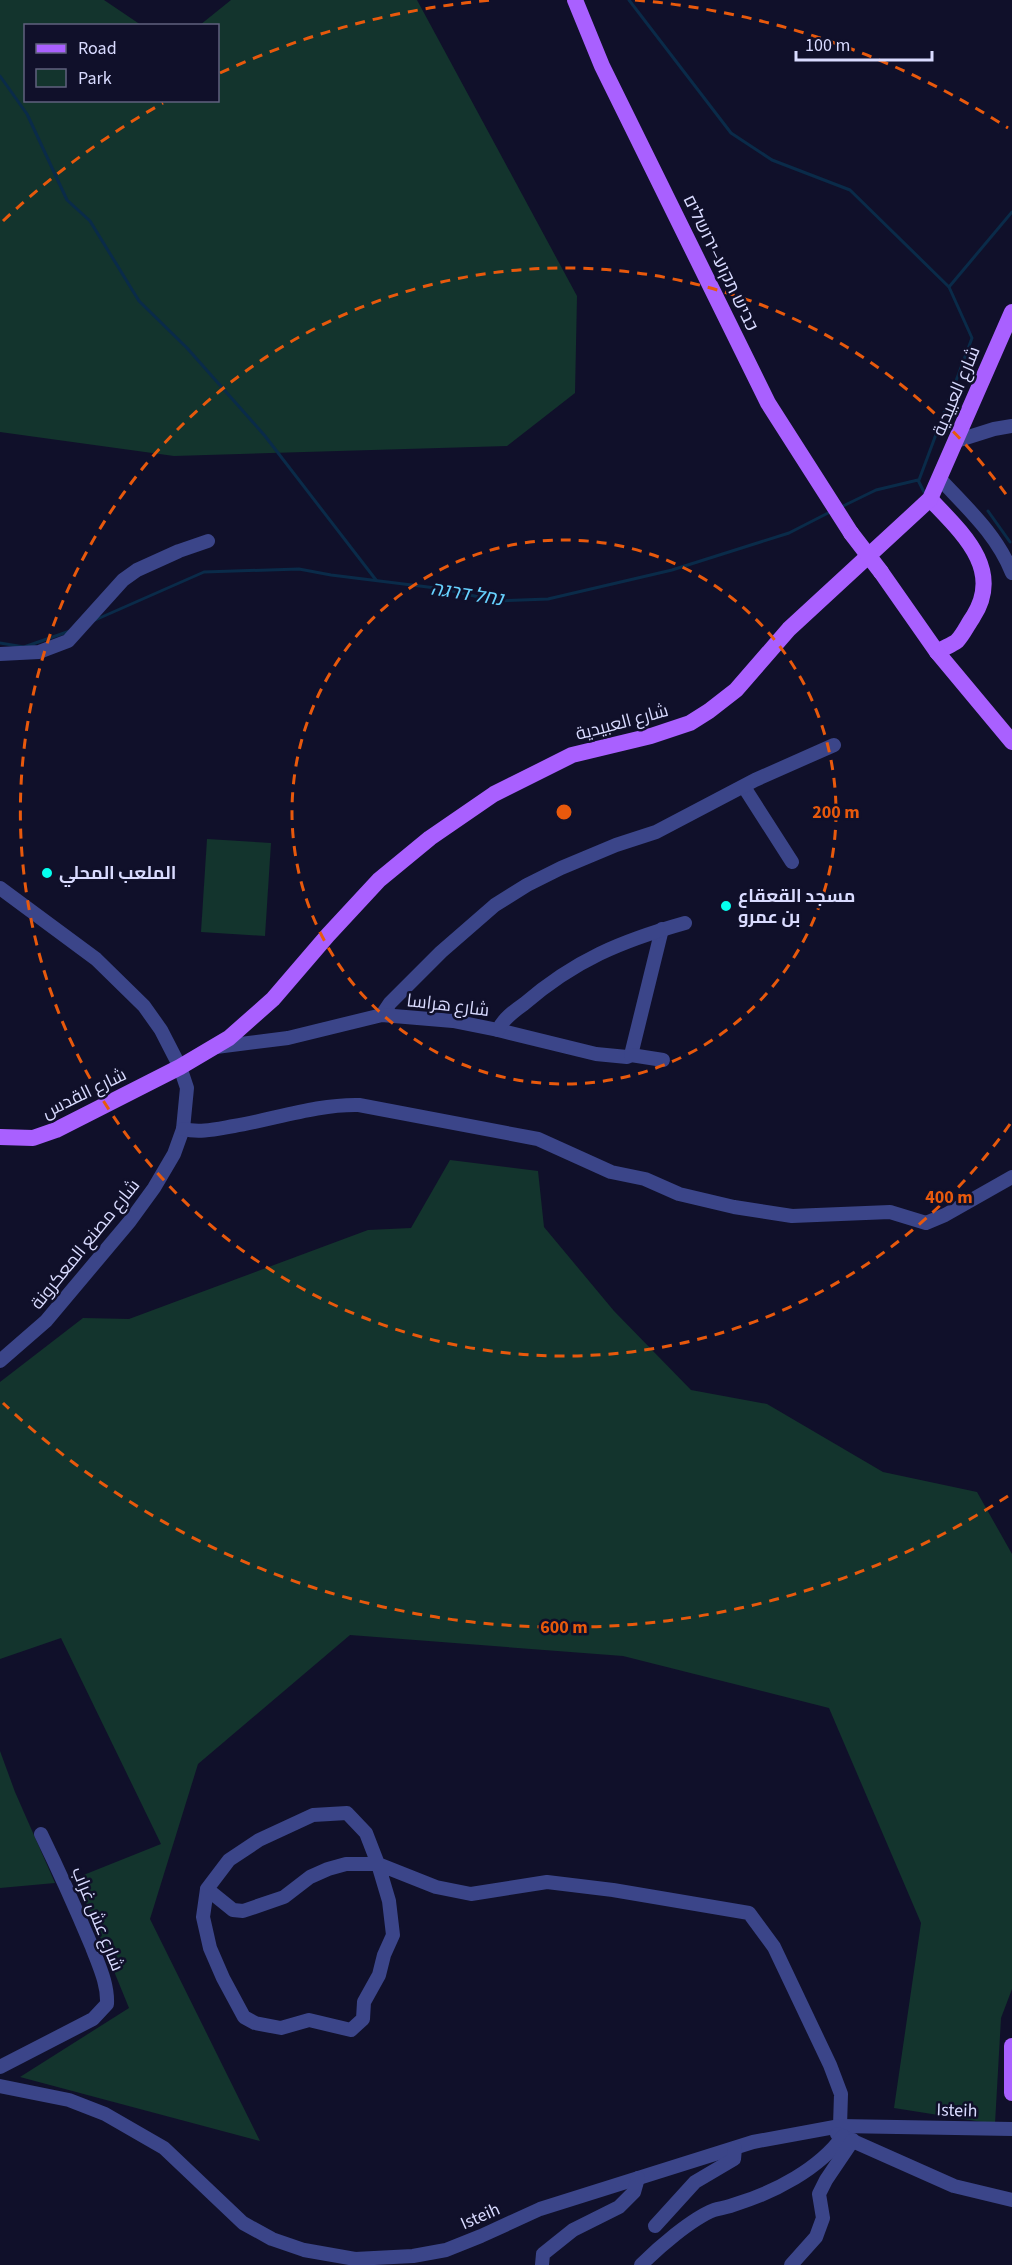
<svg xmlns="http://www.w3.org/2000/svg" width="1012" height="2265" font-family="'Source Sans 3',Cairo,Heebo,sans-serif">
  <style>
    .green { fill: #13342d }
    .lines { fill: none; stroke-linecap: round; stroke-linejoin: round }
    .stream { stroke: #0a2b49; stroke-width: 3 }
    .minor { stroke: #3b4589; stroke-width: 14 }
    .major { stroke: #a960ff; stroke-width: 16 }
    .major-bridge { stroke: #a960ff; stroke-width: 16 }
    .ring { fill: none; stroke: #e8590c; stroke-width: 3; stroke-dasharray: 10 8 }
    .poi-dot { fill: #05ffef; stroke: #10102a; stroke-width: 2 }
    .labels { text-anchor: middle; stroke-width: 5; stroke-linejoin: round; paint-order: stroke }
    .street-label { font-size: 18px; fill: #d9dbff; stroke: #10102a }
    .poi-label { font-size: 18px; font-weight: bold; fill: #d9dbff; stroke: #10102a; text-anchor: start }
    .water-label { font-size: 20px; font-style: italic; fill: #67d2ff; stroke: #10102a }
    .centre { fill: #e8590c; stroke: #10102a; stroke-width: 3 }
    .ring-label { font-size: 18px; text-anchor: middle; font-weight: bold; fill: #e8590c; stroke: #10102a; stroke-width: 5; stroke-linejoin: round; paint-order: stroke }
  </style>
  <rect width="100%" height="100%" fill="#10102a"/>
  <g class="green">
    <path d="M0 0H104L141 25 26 26V100H218V26L200 25 231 0H417L577 296 575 393 507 446 174 456 0 432Z"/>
    <path d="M207 839 271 843 265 936 201 932Z"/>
    <path d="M450 1160 538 1171 544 1227 614 1311 691 1390 767 1404 883 1472 977 1492 1012 1554V1989L1001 2018 995 2124 894 2108 921 1923 829 1708 623 1656 350 1635 198 1764 150 1919 260 2141 20 2077 129 2008 76 1878 161 1844 61 1638 0 1659V1382L83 1318 129 1319 368 1230 411 1228Z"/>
    <path d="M0 1751 15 1792 55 1883 0 1888Z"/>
  </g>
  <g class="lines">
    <g class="stream">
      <path d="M629 0 731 133 772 160 850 190 949 287 972 338 919 480"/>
      <path d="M0 76 27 114 67 200 90 221 139 301 187 348 265 436 376 580"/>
      <path d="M949 287 1012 212"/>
      <path d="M841 507 876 490 918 480 924 492"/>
      <path d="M988 511 1010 542"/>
      <path d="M95 620 204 572 299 569 331 575 444 589 496 601 548 599 672 570 789 533 830 512"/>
      <path d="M0 643 24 647 70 631"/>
    </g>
    <g class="minor">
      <path d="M956 441 994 429 1012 426"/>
      <path d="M940 479C968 509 997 535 1012 573"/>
      <path d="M0 654 39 652 68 641 123 580 137 570 179 551 208 541"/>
      <path d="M744 787 792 862"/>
      <path d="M0 888 96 959 144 1006 161 1030 180 1067 187 1088 183 1129 174 1154 154 1188 130 1221 46 1321 0 1361"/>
      <path d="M382 1015 390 1003 441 952 495 905 527 885 561 868 616 845 656 832 755 780 834 745"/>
      <path d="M498 1030 596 1054 627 1057 631 1055 662 929"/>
      <path d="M216 1047 288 1038 382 1015 453 1021 498 1030C503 1019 514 1011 524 1004 575 960 621 941 685 923"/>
      <path d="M631 1055 663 1060"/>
      <path d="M183 1129C200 1133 216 1129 234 1126 275 1119 318 1104 359 1105L538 1139 611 1172 645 1179 679 1194 734 1207 792 1216 890 1212 926 1223 945 1215 1012 1177"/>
      <path d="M207 1889 233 1910 243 1911 284 1897 310 1877 328 1869 346 1864H378L389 1901 393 1935 384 1955 379 1975 364 2002 363 2019 351 2030 309 2020 281 2028 255 2023 244 2017 223 1978 210 1948 203 1917 207 1889 229 1860 259 1840 313 1815 347 1813 366 1833 378 1864 436 1887 471 1894 547 1882 613 1890 749 1913 774 1947 830 2065 841 2094 840 2126"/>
      <path d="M0 2067 93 2019 107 2004C108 1984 99 1966 92 1947 76 1909 59 1871 41 1834"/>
      <path d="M0 2086 69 2100 105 2114 164 2148 243 2223 272 2239 304 2250 355 2259 413 2256 446 2250 481 2236 540 2209 753 2142 840 2126 1012 2129"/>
      <path d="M837 2134 954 2186 1012 2200"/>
      <path d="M655 2226 695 2182 734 2159 735 2148"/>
      <path d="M542 2265 543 2254 573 2230 619 2207 634 2192 638 2178"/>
      <path d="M641 2265C658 2248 691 2219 714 2210 721 2208 729 2207 736 2204 775 2192 819 2169 843 2136"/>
      <path d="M791 2265 816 2237 823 2218 819 2194 826 2180 853 2140"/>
    </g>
    <g class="major">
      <path d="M575 0 602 66 768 403 851 533"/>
      <path d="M930 499C961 532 1004 569 973 617 968 624 963 635 957 641 952 645 943 648 937 652"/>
      <path d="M881 572 937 652 1012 742"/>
      <path d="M0 1137 33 1138 56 1130 180 1067 229 1038 273 999 328 935 379 880 430 838 494 794 572 755 651 736 690 723 709 711 736 690 789 629 930 499 1012 312"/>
      <path d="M1012 2046V2093"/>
    </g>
    <path class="major-bridge" d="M851 533 881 572"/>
  </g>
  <g class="ring">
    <circle cx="564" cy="812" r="272"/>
    <path d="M1010 1124A544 544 0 1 1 1010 500"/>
    <path d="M1008 1496A815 815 0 0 1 3 1403M3 221A815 815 0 0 1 163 103M220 73A815 815 0 0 1 493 0M635 0A815 815 0 0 1 1008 128"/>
  </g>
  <g class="poi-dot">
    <circle cx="47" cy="873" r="6"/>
    <circle cx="726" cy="906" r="6"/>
  </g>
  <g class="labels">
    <g class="street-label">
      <text transform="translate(721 263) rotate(64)" y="6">כביש תקוע–ירושלים</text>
      <text transform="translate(956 391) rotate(-67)" y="6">شارع العبيدية</text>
      <text transform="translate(622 722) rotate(-15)" y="6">شارع العبيدية</text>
      <text transform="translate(448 1005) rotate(7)" y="6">شارع هراسا</text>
      <text transform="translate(84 1093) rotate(-26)" y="6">شارع القدس</text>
      <text transform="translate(85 1244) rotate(-51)" y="6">شارع مصنع المعكرونة</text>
      <text transform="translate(98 1919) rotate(68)" y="6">شارع عش غراب</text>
      <text transform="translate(957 2110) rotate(2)" y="6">Isteih</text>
      <text transform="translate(480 2216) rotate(-24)" y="6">Isteih</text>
    </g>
    <g class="poi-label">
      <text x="59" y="879">الملعب المحلي</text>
      <text x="738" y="902">مسجد القعقاع<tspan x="738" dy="21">بن عمرو</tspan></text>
    </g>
    <g class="water-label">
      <text transform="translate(467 593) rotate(9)" y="7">נחל דרגה</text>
    </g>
  </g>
  <circle cx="564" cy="812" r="9" class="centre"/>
  <g class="ring-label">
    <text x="836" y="818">200 m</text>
    <text x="949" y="1203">400 m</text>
    <text x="564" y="1633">600 m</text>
  </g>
  <rect x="24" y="24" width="195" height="78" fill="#10102a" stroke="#60617f" stroke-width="1.5"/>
  <rect x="36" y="44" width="30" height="9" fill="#a960ff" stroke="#60617f" stroke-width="1.5"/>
  <text x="78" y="54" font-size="18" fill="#d9dbff">Road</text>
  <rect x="36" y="69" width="30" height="18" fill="#13342d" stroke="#60617f" stroke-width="1.5"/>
  <text x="78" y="84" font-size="18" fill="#d9dbff">Park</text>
  <path d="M796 51v9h136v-9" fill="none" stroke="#d9dbff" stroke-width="3"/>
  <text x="805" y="51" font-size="18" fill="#d9dbff" stroke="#10102a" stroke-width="4.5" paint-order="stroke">100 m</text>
</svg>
